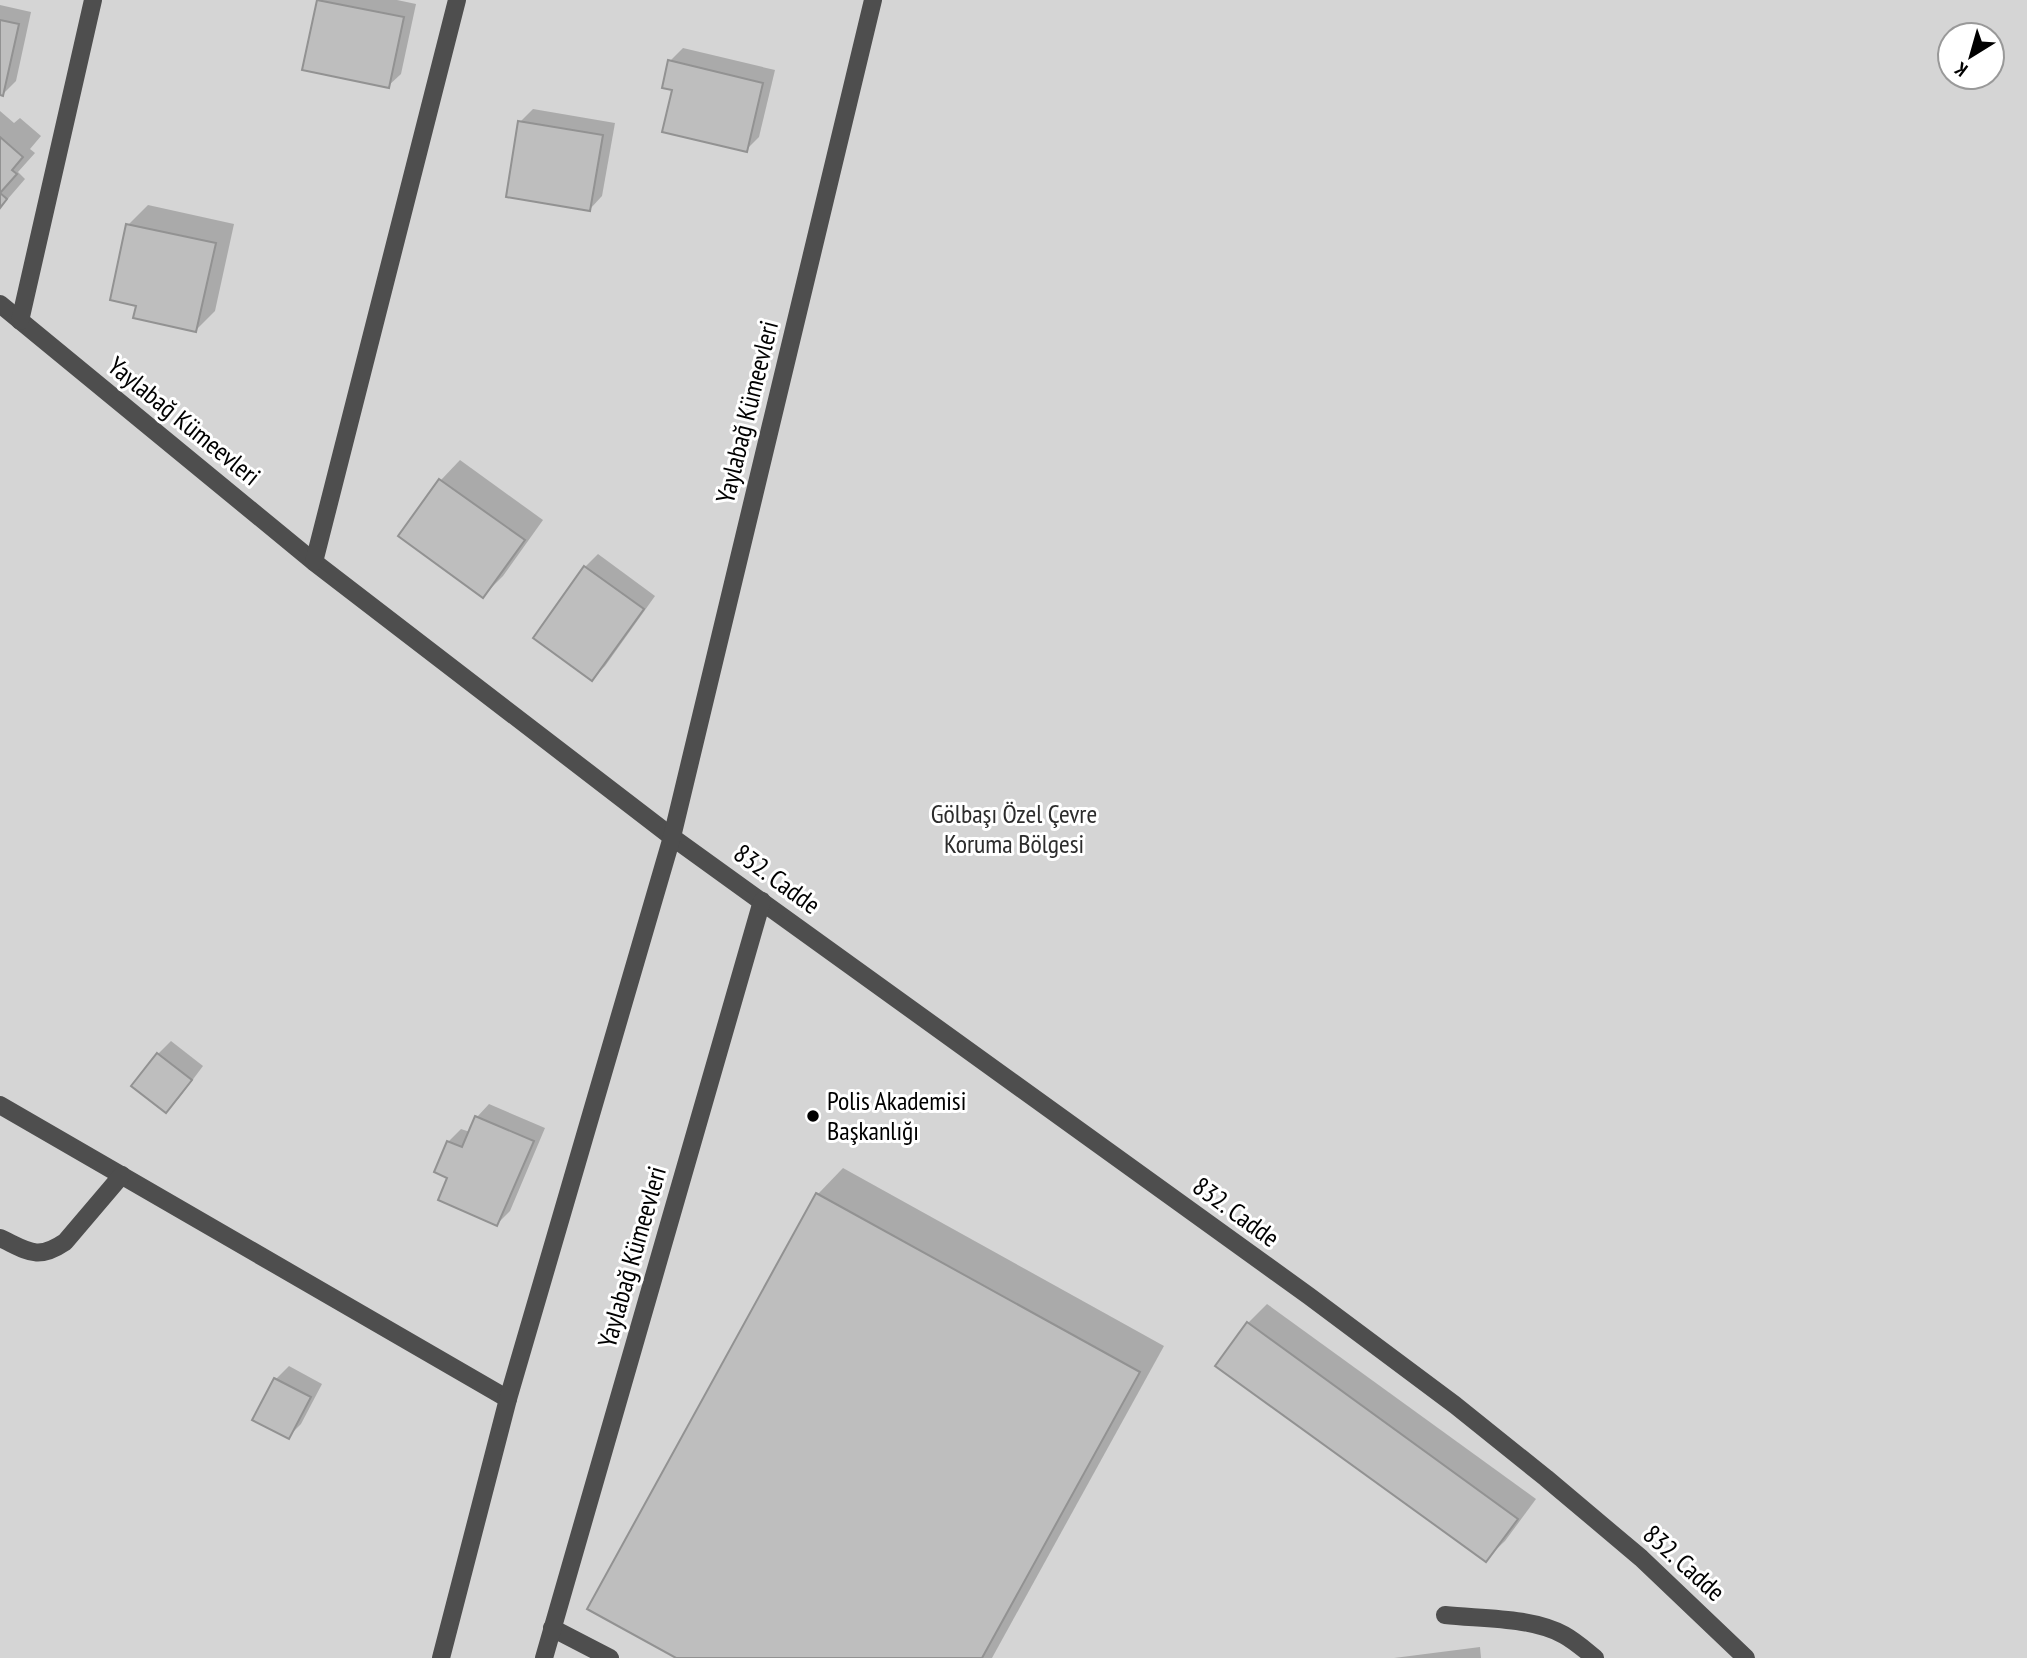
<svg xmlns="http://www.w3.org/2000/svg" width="2027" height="1658" font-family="'PT Sans Narrow',sans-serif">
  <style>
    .green { fill: #d5d5d5; fill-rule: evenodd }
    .shadow { fill: #0003 }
    .building { fill: #bebebe; stroke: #929292; stroke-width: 2 }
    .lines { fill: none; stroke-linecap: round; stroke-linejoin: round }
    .minor { stroke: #4e4e4e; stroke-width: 18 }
    .poi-dot { fill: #000; stroke: #fff; stroke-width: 2.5 }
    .labels { text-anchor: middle; stroke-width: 6; stroke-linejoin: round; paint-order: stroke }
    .street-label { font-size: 26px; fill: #000; stroke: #fff }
    .park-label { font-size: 26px; fill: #2c2c2c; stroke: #fff }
    .poi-label { font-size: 26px; fill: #000; stroke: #fff; text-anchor: start }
  </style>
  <rect width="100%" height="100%" fill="#fff"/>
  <path class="green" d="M0 0H2027V1658H0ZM1950 35H1992V77H1950Z"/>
  <g class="shadow">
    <path d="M319 0H397L416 4 401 74 388 86 304 69Z"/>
    <path d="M0 5 31 12 16 81 3 94 0 93Z"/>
    <path d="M683 48 775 70 759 137 746 150 674 89 670 61Z"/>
    <path d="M533 109 615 123 602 196 590 209 520 122Z"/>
    <path d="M0 111 14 123 20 118 41 136 30 149 35 153 18 172 25 179 0 208Z"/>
    <path d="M148 205 234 224 215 311 196 330 128 225Z"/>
    <path d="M460 460 543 520 503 576 483 596 400 536 441 480Z"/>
    <path d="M598 554 655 596 605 666 592 679 585 567Z"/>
    <path d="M171 1041 203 1066 179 1098 166 1111 158 1054Z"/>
    <path d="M489 1104 545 1128 510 1211 497 1224 450 1177 448 1142 461 1129 470 1132 477 1117Z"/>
    <path d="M843 1168 1164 1346 992 1658H679L589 1608 818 1194Z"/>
    <path d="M1267 1304 1536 1499 1505 1541 1485 1560 1248 1323Z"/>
    <path d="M289 1366 322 1384 301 1424 288 1437 276 1379Z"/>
    <path d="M1480 1647 1481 1658H1394Z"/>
  </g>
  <g class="building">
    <path d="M317 0 404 17 389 88 302 70Z"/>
    <path d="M0 20 19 24 3 96 0 95Z"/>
    <path d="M668 60 763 83 747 152 662 132 672 90 662 88Z"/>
    <path d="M518 121 603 135 590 211 506 197Z"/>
    <path d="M0 137 23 157 12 170 17 174 0 193 7 199 0 208Z"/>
    <path d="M126 224 216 243 196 332 133 318 136 306 110 300Z"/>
    <path d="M439 479 525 540 483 598 398 536Z"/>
    <path d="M584 566 644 609 592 681 533 638Z"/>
    <path d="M157 1053 192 1080 166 1113 131 1086Z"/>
    <path d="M475 1116 534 1141 497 1226 438 1200 447 1178 434 1172 447 1141 462 1147Z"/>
    <path d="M816 1193 1140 1372 982 1658H676L587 1609Z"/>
    <path d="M1247 1322 1518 1519 1486 1562 1215 1366Z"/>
    <path d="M274 1378 311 1397 289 1439 252 1420Z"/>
  </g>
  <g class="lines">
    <g class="minor">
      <path d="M0 304 314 562 672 837 1309 1296 1455 1405 1546 1478 1641 1558 1746 1658"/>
      <path d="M20 321 93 0"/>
      <path d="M314 562 457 0"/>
      <path d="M0 1105 508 1399"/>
      <path d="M0 1238C28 1251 37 1261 65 1242L122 1175"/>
      <path d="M1445 1615C1482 1619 1531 1617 1564 1635 1575 1641 1585 1650 1595 1658"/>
      <path d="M552 1628 610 1658"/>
      <path d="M441 1658 508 1399 672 837 873 0"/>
      <path d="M544 1658 762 901"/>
    </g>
  </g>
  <circle class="poi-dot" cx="813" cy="1116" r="7"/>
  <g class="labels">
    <g class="street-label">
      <text transform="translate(747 412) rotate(-76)" y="9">Yaylabağ Kümeevleri</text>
      <text transform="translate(184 421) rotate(39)" y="9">Yaylabağ Kümeevleri</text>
      <text transform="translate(777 879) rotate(36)" y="9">832. Cadde</text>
      <text transform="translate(1236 1212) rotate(36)" y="9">832. Cadde</text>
      <text transform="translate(632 1257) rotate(-74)" y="9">Yaylabağ Kümeevleri</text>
      <text transform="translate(1684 1563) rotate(42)" y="9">832. Cadde</text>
    </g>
    <g class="park-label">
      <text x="1014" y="823">Gölbaşı Özel Çevre<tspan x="1014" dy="30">Koruma Bölgesi</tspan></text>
    </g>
    <g class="poi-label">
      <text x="827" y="1110">Polis Akademisi<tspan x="827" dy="30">Başkanlığı</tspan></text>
    </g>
  </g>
  <g transform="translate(1971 56) rotate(217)"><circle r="33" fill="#ffffff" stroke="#999999" stroke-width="2"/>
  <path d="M0-5L12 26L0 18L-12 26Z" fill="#000000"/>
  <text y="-10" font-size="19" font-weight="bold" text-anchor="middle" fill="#000000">K</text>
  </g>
</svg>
